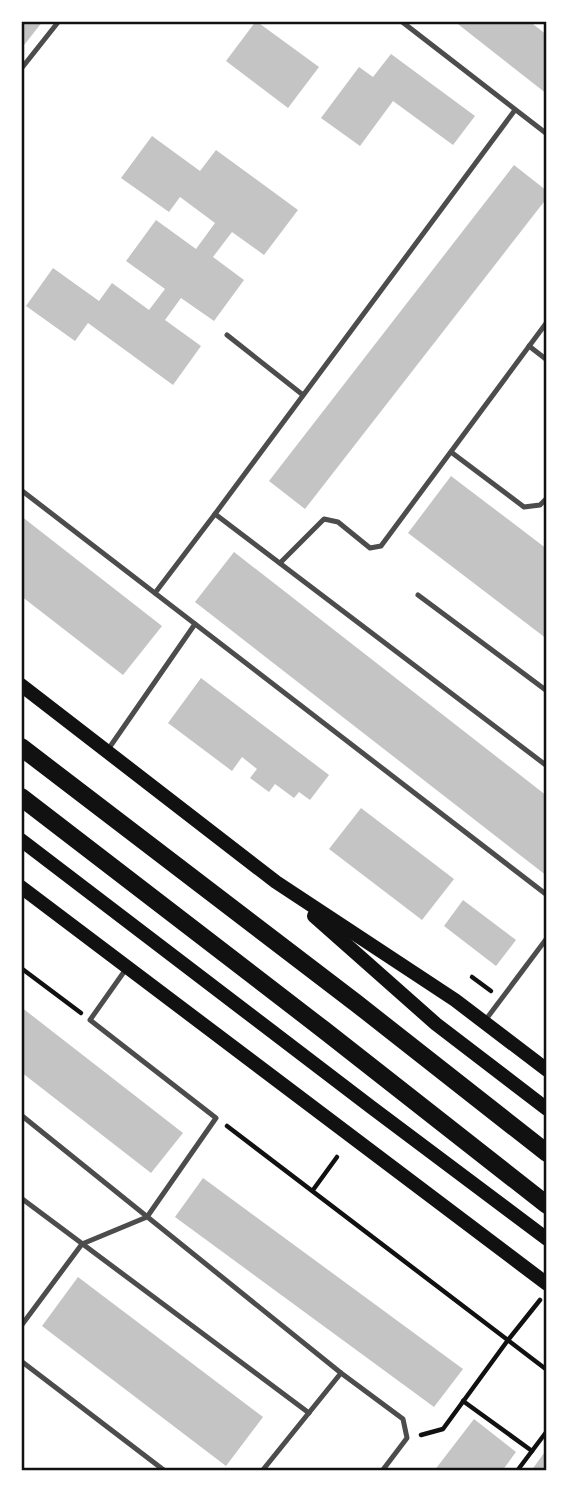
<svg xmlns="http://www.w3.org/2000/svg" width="568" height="1492" font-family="Cabin,sans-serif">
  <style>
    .building { fill: #c4c4c4 }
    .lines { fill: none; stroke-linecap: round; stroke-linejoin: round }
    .path { stroke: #111; stroke-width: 4.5 }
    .service { stroke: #4c4c4c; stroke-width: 5 }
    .secondary { stroke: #111; stroke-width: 14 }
    .primary { stroke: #111; stroke-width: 18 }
    .neatline { fill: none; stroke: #111; stroke-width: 2.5 }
  </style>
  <rect width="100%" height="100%" fill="#fff"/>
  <g class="building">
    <path d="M21 21H43L21 49Z"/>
    <path d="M256 21 319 67 288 108 226 61Z"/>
    <path d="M454 21H529L547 35V94Z"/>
    <path d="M391 54 475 116 453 145 393 101 360 146 321 118 359 67 373 77Z"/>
    <path d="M152 136 200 171 216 150 298 210 264 255 232 232 213 257 244 280 214 321 181 298 165 320 201 346 173 385 88 323 75 341 26 306 53 268 99 301 112 283 149 310 165 289 126 261 156 220 196 249 215 223 180 197 169 212 121 178Z"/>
    <path d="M514 165 547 191V198L305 509 269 481Z"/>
    <path d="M451 476 547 549V639L408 533Z"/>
    <path d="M21 516 162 626 123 675 21 596Z"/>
    <path d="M234 552 547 796V876L195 602Z"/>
    <path d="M201 678 329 775 310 800 299 792 294 798 275 784 269 792 250 778 257 769 242 757 232 771 168 723Z"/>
    <path d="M361 808 454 879 422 920 329 849Z"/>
    <path d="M463 900 516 940 496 966 444 926Z"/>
    <path d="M21 1007 183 1133 151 1173 21 1072Z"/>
    <path d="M203 1178 463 1369 434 1407 175 1217Z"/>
    <path d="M78 1277 263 1417 226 1466 42 1326Z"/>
    <path d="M474 1419 516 1452 502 1471H434Z"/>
    <path d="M547 1449V1471H531Z"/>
  </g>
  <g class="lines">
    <g class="path">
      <path d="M21 968 81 1013"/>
      <path d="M472 977 491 991"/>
      <path d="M227 1126 547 1370"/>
      <path d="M313 1190 337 1157"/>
      <path d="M463 1401 532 1451"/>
      <path d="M421 1435 443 1429 508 1340 540 1300"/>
      <path d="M517 1471 547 1431"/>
    </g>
    <g class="service">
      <path d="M401 21 547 134"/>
      <path d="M21 69 59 21"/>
      <path d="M227 335 303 395"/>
      <path d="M529 346 547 360"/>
      <path d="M451 452 524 507 540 505 547 498"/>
      <path d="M21 490 547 895"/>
      <path d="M215 514 547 766"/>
      <path d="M280 563 324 519 338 522 370 548 381 546 547 322"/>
      <path d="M155 593 215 514 515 110"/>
      <path d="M418 595 547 691"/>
      <path d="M107 751 195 624"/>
      <path d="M484 1022 547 938"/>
      <path d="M21 1115 341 1373 403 1419 407 1438 382 1471"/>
      <path d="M21 1198 309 1413"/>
      <path d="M21 1326 82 1244 147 1217 216 1118 90 1020 126 969"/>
      <path d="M21 1361 165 1471"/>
      <path d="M262 1471 341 1373"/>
    </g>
    <g class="secondary">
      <path d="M21 685 276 882 455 1000 547 1070"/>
      <path d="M21 840 371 1107 547 1239"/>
      <path d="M21 887 547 1284"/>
      <path d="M314 916 436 1024 547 1109"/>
    </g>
    <g class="primary">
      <path d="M21 747 356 1003 547 1153"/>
      <path d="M21 797 324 1030 547 1205"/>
    </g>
  </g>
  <rect width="568" height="1492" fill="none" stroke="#ffffff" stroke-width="46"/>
  <rect x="23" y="23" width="522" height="1446" class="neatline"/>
</svg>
